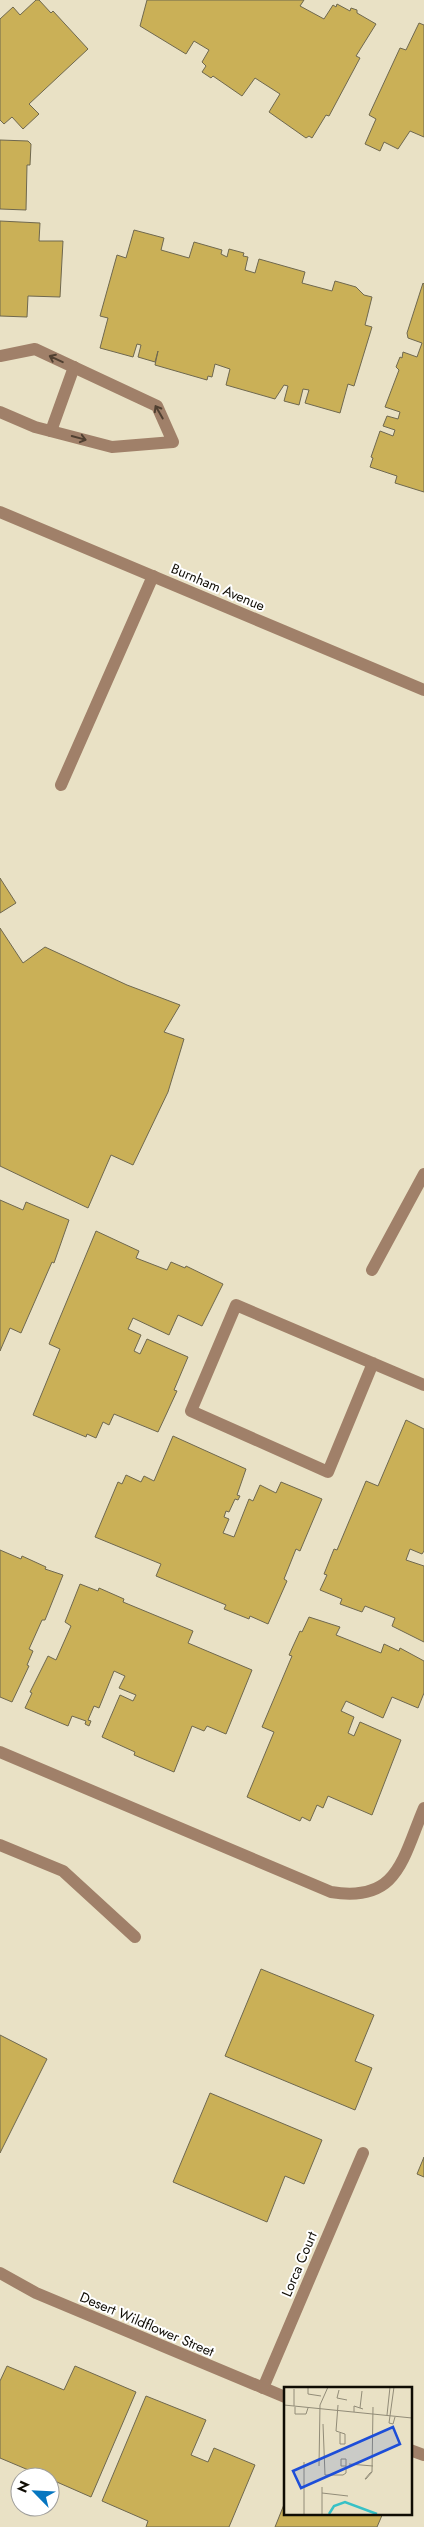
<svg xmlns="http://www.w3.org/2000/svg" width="424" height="2527" font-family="Jost,sans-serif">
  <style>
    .building { fill: #cab057; stroke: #6f684f }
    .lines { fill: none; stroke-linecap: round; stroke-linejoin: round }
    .service { stroke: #a08069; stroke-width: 12 }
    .minor { stroke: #a08069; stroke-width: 12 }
    .oneway { stroke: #504031 }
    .labels { text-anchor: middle; stroke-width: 4; stroke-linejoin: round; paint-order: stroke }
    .street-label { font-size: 14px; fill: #0f0c04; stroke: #fff }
    .inset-river { fill: none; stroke: #37c1c6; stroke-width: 2.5 }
    .inset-road { fill: none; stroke: #928c78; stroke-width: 1 }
    .view { fill: #1d4ed8; fill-opacity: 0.15; stroke: #1d4ed8; stroke-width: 2.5 }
    .inset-edge { fill: none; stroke: #0f0c04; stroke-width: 2.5 }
  </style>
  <rect width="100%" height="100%" fill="#e9e1c5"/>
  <g class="building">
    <path d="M36 0H39L51 13 53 11 88 49 29 104 39 114 23 129 12 117 4 124 0 120V19L13 7 20 15Z"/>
    <path d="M147 0H304L300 6 324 19 333 5 336 7 337 4 350 11 351 8 357 10V13L376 24 356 56 360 58 329 116 326 115 312 138 309 136 306 138 269 112 280 94 255 78 242 96 213 76 211 78 202 72 206 66 202 62 209 50 194 41 186 54 140 26Z"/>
    <path d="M419 23 424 25V137L410 131 398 149 384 142 380 151 365 144 376 119 369 115 400 48 406 50Z"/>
    <path d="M0 140 28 141 31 144 30 165H27L26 210 0 209Z"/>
    <path d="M0 221 40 223 39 241H63L60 297 28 296 27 317 0 316Z"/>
    <path d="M134 230 164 238 161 250 189 258 194 242 222 250 221 254 227 257 229 249 244 253 243 256 248 257 245 270 255 273 259 259 305 272 302 283 332 291 335 281 356 287 364 295 372 297 365 325 372 327 354 386 348 384 340 413 305 403 309 390 303 389 299 405 284 401 288 386 284 385 275 399 226 385 230 369 215 364 212 377 208 376 207 380 155 365 158 351 155 362 138 357 141 345 137 344 133 357 100 348 108 318 100 316 117 255 126 258Z"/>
    <path d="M423 283 424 284V492L395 483 397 476 370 467 373 458 371 457 380 431 393 436 395 430 383 426 387 416 398 419 400 412 385 407 399 370 396 367 400 357 402 358 403 352 417 357 422 343 408 338 407 333Z"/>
    <path d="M0 878 16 903 0 913Z"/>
    <path d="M0 928 23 963 45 947 127 985 180 1005 164 1032 184 1039 168 1092 133 1165 111 1155 88 1208 0 1166Z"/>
    <path d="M0 1200 23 1210 26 1202 69 1220 54 1263 52 1262 21 1333 10 1328 0 1351Z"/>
    <path d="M96 1231 139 1251 136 1258 167 1270 171 1262 185 1268 186 1266 223 1284 202 1326 178 1315 169 1335 133 1318 128 1329 141 1335 134 1351 140 1354 147 1339 188 1357 174 1390 177 1391 158 1432 114 1414 109 1425 103 1422 96 1438 87 1434 86 1437 33 1415 60 1349 49 1344Z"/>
    <path d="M406 1420 424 1429V1551L422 1554 410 1549 406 1560 424 1566V1642L392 1626 395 1618 365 1606 362 1612 340 1604 342 1599 320 1590 327 1575 324 1574 334 1549 337 1550 366 1481 378 1486Z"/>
    <path d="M173 1436 246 1469 237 1495 240 1496 238 1500 235 1499 229 1512 226 1511 224 1517 229 1519 223 1533 234 1537 249 1499 253 1501 260 1485 276 1493 281 1482 322 1499 300 1551 296 1549 284 1579 287 1581 268 1624 250 1616 249 1619 224 1609 226 1605 156 1576 161 1564 95 1537 118 1482 122 1484 126 1475 141 1482 144 1476 154 1481Z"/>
    <path d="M0 1550 21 1559 22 1556 46 1567 45 1569 63 1575 45 1620H42L29 1649 33 1651 27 1665 29 1666 12 1702 0 1697Z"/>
    <path d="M80 1584 98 1591 99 1588 124 1599 123 1602 193 1631 188 1643 252 1670 226 1734 207 1726 204 1731 192 1726 174 1772 134 1755 135 1752 102 1737 120 1695 133 1701 136 1695 119 1688 125 1676 114 1671 99 1708 94 1706 88 1720 91 1721 89 1726 85 1724 86 1721 72 1716 68 1726 25 1708 32 1693 30 1692 48 1656 56 1660 71 1626 65 1622Z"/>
    <path d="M309 1617 340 1627 336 1635 381 1653 384 1644 399 1651 400 1648 424 1661V1693L418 1708 392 1697 383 1718 346 1701 341 1711 354 1717 348 1733 354 1736 360 1722 401 1740 372 1815 328 1796 323 1808 317 1805 310 1821 302 1817 300 1821 247 1797 274 1732 262 1727 292 1656 289 1655 300 1631 302 1632Z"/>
    <path d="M261 1969 374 2015 355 2061 372 2068 355 2110 225 2056Z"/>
    <path d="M0 2035 47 2059 0 2153Z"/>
    <path d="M210 2093 322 2140 304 2184 285 2176 267 2222 173 2182Z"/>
    <path d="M424 2157V2177L417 2174Z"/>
    <path d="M7 2366 64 2390 75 2366 136 2392 91 2497 50 2479V2477H45L0 2458V2381Z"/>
    <path d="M146 2396 206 2420 191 2455 208 2462 214 2448 255 2465 229 2527H146L148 2521 102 2501Z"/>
    <path d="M285 2502V2513H383L377 2527H275Z"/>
  </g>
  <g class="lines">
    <g class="service">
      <path d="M0 356 35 349 157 406 173 442 112 447 35 427 0 412"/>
      <path d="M51 431 74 367"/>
      <path d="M61 785 153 576"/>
      <path d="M372 1270 424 1174"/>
    </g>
    <g class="minor">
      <path d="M0 512 424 690"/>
      <path d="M373 1363 328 1472 191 1411 236 1305 424 1385"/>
      <path d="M0 1752 331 1892C398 1903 402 1860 424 1808"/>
      <path d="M0 1845 63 1871 135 1937"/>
      <path d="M0 2273 36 2293 285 2397"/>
      <path d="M263 2388 363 2153"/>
      <path d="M410 2450 424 2455"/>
    </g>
  </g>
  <defs><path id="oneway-shaft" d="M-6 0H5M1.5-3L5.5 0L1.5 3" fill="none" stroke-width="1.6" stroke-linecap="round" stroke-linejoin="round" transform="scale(1.25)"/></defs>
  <g class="oneway">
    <use href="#oneway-shaft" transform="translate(56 359) rotate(-155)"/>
    <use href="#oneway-shaft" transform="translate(159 412) rotate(-120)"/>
    <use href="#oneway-shaft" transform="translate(79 438) rotate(15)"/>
  </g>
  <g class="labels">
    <g class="street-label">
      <text transform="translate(218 587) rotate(23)" y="5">Burnham Avenue</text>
      <text transform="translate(299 2264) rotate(-67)" y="5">Lorca Court</text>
      <text transform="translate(147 2324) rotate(23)" y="5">Desert Wildflower Street</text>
    </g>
  </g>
  <g transform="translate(284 2387)">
    <rect width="128" height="128" fill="#e9e1c5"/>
    <path class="inset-river" d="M45 127 50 119 61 115 93 127"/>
    <path class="inset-road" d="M24 0V7L37 9M110 0 105 36 109 37 111 30M55 3 53 11 63 13M0 18 128 31M54 18 52 44 61 47V57H56V46M10 19V2M11 20V27H22L24 21M76 21 78 4M70 25V19L79 22M103 28 106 0M39 37 41 88H59L62 86V72H57V79H62M20 75V127M65 77 89 79M35 79 36 18 44 0M88 85 89 20M88 85 82 92H81L86 86ZM38 100V127M38 106 64 109"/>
    <path class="view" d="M109 40 116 57 17 101 9 84Z"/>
    <rect width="128" height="128" class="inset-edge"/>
  </g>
  <g transform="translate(35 2492) rotate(294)"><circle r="24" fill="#ffffff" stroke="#9f9e9b"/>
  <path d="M0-4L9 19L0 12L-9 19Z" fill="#0676c0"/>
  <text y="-8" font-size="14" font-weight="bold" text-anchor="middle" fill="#0f0c04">N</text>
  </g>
</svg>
